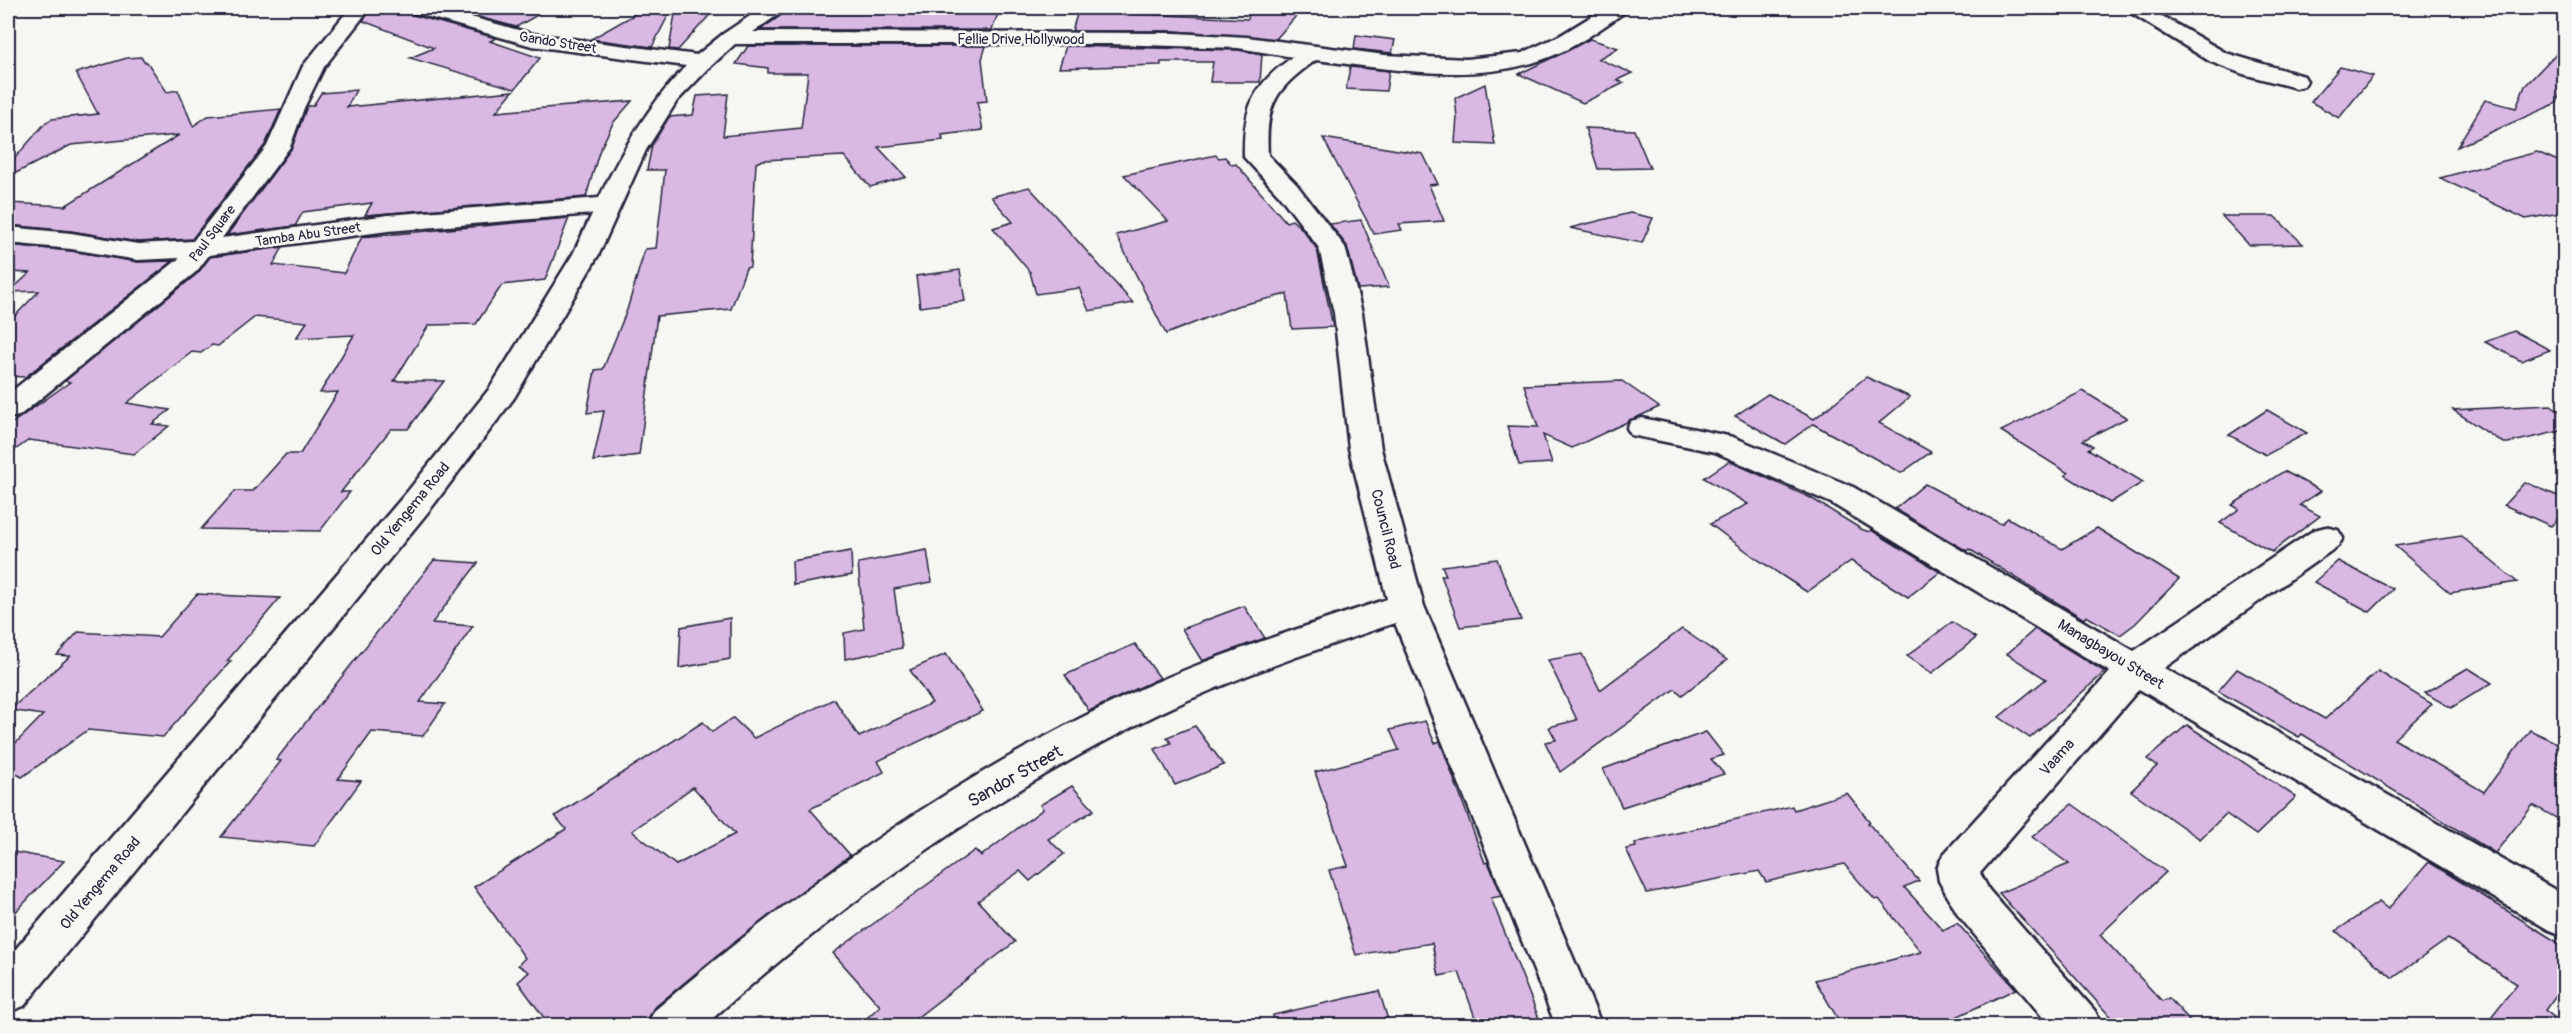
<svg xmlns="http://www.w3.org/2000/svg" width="2572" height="1033" font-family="Pangolin,sans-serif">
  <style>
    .building { fill: #d9b8e4; stroke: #22223b; stroke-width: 1.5; fill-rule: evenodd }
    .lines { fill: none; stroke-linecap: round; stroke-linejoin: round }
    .street-casing { stroke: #22223b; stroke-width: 5 }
    .street { fill: #f6f6f2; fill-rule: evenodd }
    .labels { text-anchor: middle; stroke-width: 5; stroke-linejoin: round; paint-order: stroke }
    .far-street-label { font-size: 14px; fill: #22223b; stroke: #f6f6f2 }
    .street-label { font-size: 15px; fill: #22223b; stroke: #f6f6f2 }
    .near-street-label { font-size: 18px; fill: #22223b; stroke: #f6f6f2 }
  </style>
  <rect width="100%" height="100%" fill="#f6f6f2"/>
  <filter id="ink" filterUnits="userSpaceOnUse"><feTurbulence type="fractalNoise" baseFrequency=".0167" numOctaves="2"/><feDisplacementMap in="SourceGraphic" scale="12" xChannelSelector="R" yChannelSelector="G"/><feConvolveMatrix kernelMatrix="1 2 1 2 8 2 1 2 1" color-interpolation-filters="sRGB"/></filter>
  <g filter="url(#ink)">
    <g class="building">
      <path d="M372 8H406L410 14 496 38 490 41 540 58 515 89 410 58 434 48 363 21Z"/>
      <path d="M445 8H550L516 27Z"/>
      <path d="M646 8H672L652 47 591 39Z"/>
      <path d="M676 8H716L678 50 669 49Z"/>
      <path d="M787 8H928L925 13 999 11 992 30H760L783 14Z"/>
      <path d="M1250 8H1303L1276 39 1175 31H1072L1078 11 1248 19Z"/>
      <path d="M1356 35 1395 40 1392 53 1354 49Z"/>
      <path d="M1590 39 1618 48 1598 59 1632 73 1617 80 1624 83 1583 103 1519 74Z"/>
      <path d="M2565 44V82L2557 103 2457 147 2485 100 2516 108 2525 86Z"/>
      <path d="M748 46H986L982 59 987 101 977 102 983 130 942 135 943 140 878 147 906 177 870 187 844 156 763 160 756 163 750 267 746 268 731 309 657 316 639 455 593 461 604 411 587 413 595 370 603 369 627 310 645 249 656 248 665 170H647L652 145 669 117 693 115 697 96 728 94 723 136 801 128 808 73H768V68L736 64Z"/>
      <path d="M1066 46 1238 50 1262 54 1260 82H1210L1213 62H1161V65L1059 68Z"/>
      <path d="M141 57 144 62H147L167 92 178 90 193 126 208 116 281 109 265 145 192 239 138 242 71 231 8 225V203L65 206 179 135 71 145 8 177V166L46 122 52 119 98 114 76 73 127 58Z"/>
      <path d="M1350 67 1389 71 1386 91 1346 89Z"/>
      <path d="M2340 67 2373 76 2339 118 2311 102Z"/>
      <path d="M1485 84 1495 145 1455 143 1457 117 1455 98Z"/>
      <path d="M356 90 347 107 513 91 496 112 632 101 613 123 599 152 586 197 365 215 372 203 303 212 295 226 227 235 292 148 307 106H313L321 93Z"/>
      <path d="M1585 128 1634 130 1650 168 1598 169Z"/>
      <path d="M1323 138 1423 154 1438 184 1429 185 1444 221 1399 224 1402 230 1374 234Z"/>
      <path d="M2537 152 2565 164V212L2526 219 2440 178Z"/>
      <path d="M1216 155 1219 158 1225 157 1232 165 1236 164 1286 222 1292 220 1301 228 1317 249 1333 327 1292 329 1287 294 1237 306 1166 334 1116 235 1168 221 1124 175Z"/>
      <path d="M1029 187 1041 200 1133 303 1089 311 1079 288 1036 294 1030 272 993 228 1013 222 991 197Z"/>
      <path d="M1630 213 1653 218 1642 243 1570 228Z"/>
      <path d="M2222 216H2274L2303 244 2249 245Z"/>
      <path d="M569 218 545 280 502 285 476 324 429 325 394 381H444L408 429H391L341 492H350L320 531 201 529 235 491H253L286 454H300L338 392 320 393 354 335 296 338 307 322 255 317 218 346 212 345 201 353 192 352 127 403 170 410 152 424 169 426 134 454 29 440 8 455V426L70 382 65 381 198 273 210 257 283 247 273 265 344 273 362 237Z"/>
      <path d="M1361 220 1389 287 1358 289 1347 246 1330 224Z"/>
      <path d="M8 245 71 251 138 262 173 261 25 377 8 376V323L39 291 9 292 30 273 8 272Z"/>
      <path d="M960 270 965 301 920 307 916 276Z"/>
      <path d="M2514 331 2550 350 2521 361 2485 342Z"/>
      <path d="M1866 377 1910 397 1879 423 1931 452 1901 473 1813 424 1785 444 1735 416 1768 394 1814 419Z"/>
      <path d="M1622 381 1659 407 1572 448 1543 435 1552 463 1519 465 1507 426 1538 427 1524 385Z"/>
      <path d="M2083 391 2127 418 2083 440 2093 446 2088 449 2143 482 2110 503 2065 475 2068 473 2001 431Z"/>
      <path d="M2551 405 2565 415V430L2508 443H2503L2453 410Z"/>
      <path d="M2267 410 2307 433 2266 455 2229 435Z"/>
      <path d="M1729 461 1811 498 1861 529 1869 532 1871 530 1940 572 1908 597 1851 561 1807 592 1757 559 1710 524 1748 504 1704 478Z"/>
      <path d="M2284 471 2321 491 2300 505 2320 516 2272 552 2220 523 2239 509 2232 505Z"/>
      <path d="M2525 482 2565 499V511L2551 526 2504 505Z"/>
      <path d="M1925 484 2001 524 2008 518 2062 549 2097 528 2179 579 2135 624 2120 635 2086 616 2084 619 1969 549 1967 551 1895 509Z"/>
      <path d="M2461 536 2517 582 2450 593 2395 546Z"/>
      <path d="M927 550 932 582 894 589 902 648 845 659 844 633 864 629 858 563Z"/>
      <path d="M851 551 852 575 793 585 792 561Z"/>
      <path d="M1497 559 1521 620 1460 627 1441 575H1446L1442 566Z"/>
      <path d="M434 560 478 563 432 623 473 626 420 702 445 704 423 736 372 732 338 779 361 781 314 846 221 837 281 761 276 760Z"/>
      <path d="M2338 561 2393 589 2370 612 2314 582Z"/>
      <path d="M197 594 280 598 227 661H231L163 737 88 730 22 777 8 769V751L43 715 10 710 70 656 57 655 78 632 159 637Z"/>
      <path d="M1244 606 1265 638 1202 661 1182 629Z"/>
      <path d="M730 618V659L679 668 681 627Z"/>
      <path d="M1952 622 1976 638 1932 673 1907 656Z"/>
      <path d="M1682 629 1727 660 1682 695 1675 689 1560 772 1545 742 1556 740 1549 727 1577 720 1548 660 1582 654 1600 690Z"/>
      <path d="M2035 629 2105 672 2030 738 1999 717 2046 679 2007 654Z"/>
      <path d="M1135 644 1160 678 1089 711 1065 675Z"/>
      <path d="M946 654 983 711 878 761 884 772 810 809 850 855 708 963 653 1009 648 1019 639 1026H550L518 982 529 972 518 965 525 958 474 887 566 829 555 816 703 722 712 732 733 718 754 738 834 699 859 737 932 703 910 670ZM693 787 735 834 676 865 632 831Z"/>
      <path d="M2468 668 2492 683 2451 708 2425 693Z"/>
      <path d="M2237 669 2325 719 2378 671 2432 704 2394 739 2484 792 2530 730 2565 747V823L2533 805 2495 853 2302 734 2299 737 2218 691Z"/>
      <path d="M1425 721 1435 743 1440 741 1485 863 1488 862 1502 896 1491 898 1542 1026H1478L1459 972 1439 976 1432 943 1356 955 1329 870 1348 866 1315 772 1399 750 1390 730Z"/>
      <path d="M2187 725 2296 797 2256 835 2226 814 2200 839 2131 791 2157 766 2147 759Z"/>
      <path d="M1195 726 1224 765 1175 785 1155 749 1171 743 1167 737Z"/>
      <path d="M1706 732 1724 755 1711 759 1724 774 1622 807 1603 769Z"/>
      <path d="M1072 786 1094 810 1048 839 1064 854 1030 881 1020 871 978 901 1015 942 906 1026H858L880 1006 833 953 975 850 981 856 1043 809 1040 805Z"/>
      <path d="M1847 793 1870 822 1868 823 1919 881 1904 887 1943 930 1957 923 2016 989 1937 1026H1842L1815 980 1921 952 1879 899 1875 900 1844 864 1766 882 1759 871 1647 893 1626 849 1636 847 1635 844 1639 842 1792 806 1794 810Z"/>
      <path d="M2072 804 2166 872 2100 935 2162 1001 2169 998 2195 1026H2110L2116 1023 1999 893 2069 864 2032 837Z"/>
      <path d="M8 851 64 861 8 920Z"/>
      <path d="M2429 862 2565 947V983L2545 1010 2565 1026H2484L2517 984 2448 939 2393 978 2336 931 2379 902 2388 909Z"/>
      <path d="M1379 991 1390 1026H1274L1273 1015Z"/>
    </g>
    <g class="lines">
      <g class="street-casing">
        <g id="street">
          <path d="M350 8H370L324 67 304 108 290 147 222 238 388 215 599 198C623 149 648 106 686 66L532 46 411 12 408 8H438L533 34 697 55 723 34 762 8H785L782 12 753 32 1175 33 1247 37 1385 55 1466 59 1522 53 1561 35 1605 8H1628L1625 12C1600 29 1575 48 1547 58 1475 85 1390 69 1316 60 1275 89 1265 105 1268 155L1297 185 1345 247 1362 313 1381 449 1424 606 1602 1026H1556L1395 623C1315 650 1235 677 1158 714 994 794 840 904 704 1026H647L654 1011C799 887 958 774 1132 693 1214 655 1301 628 1387 599L1349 449 1334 313 1319 248 1279 195 1244 157C1243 109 1252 85 1293 57L1238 48 1111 44H735L710 67 677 101 646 150 599 254 514 398 432 507 24 1006 8 1012V958L408 491 490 388 573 254 592 214 388 231 209 255 197 271 19 416 8 418V394L180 258 138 260 71 249 8 243V227L71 233 138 244 193 241 267 146 303 66Z"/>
          <path d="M2123 8H2148L2226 53 2304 76 2307 81 2304 86 2296 88 2243 74 2211 62Z"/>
          <path d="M1642 418 1733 437 1853 487 2134 651 2314 530 2326 527 2338 530 2343 538 2338 546 2164 668 2564 895V936L2549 930 2139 689 1980 873 1989 890 2095 1011 2102 1026H2050L1959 916 1939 881 1937 868 1943 855 2110 672 1831 503 1715 452 1631 435 1627 428 1631 421Z"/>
        </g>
      </g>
      <use href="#street" class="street"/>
    </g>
  </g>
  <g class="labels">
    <g class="far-street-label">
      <text x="1021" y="44">Fellie Drive Hollywood</text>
      <text transform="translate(558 42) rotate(9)" y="5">Gando Street</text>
      <text transform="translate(212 233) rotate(-53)" y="5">Paul Square</text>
      <text transform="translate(308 234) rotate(-8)" y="5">Tamba Abu Street</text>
    </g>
    <g class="street-label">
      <text transform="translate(410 509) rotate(-51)" y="5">Old Yengema Road</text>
      <text transform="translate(1386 529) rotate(76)" y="5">Council Road</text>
      <text transform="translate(2111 654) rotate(31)" y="5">Managbayou Street</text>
      <text transform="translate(2057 757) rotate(-48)" y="5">Vaama</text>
      <text transform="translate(100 883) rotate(-50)" y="5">Old Yengema Road</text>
    </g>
    <g class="near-street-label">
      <text transform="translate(1015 776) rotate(-30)" y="6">Sandor Street</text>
    </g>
  </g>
  <rect width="2572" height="1033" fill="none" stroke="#f6f6f2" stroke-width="30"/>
  <rect x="15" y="15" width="2542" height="1003" fill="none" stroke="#22223b" stroke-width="2" filter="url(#ink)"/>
</svg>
